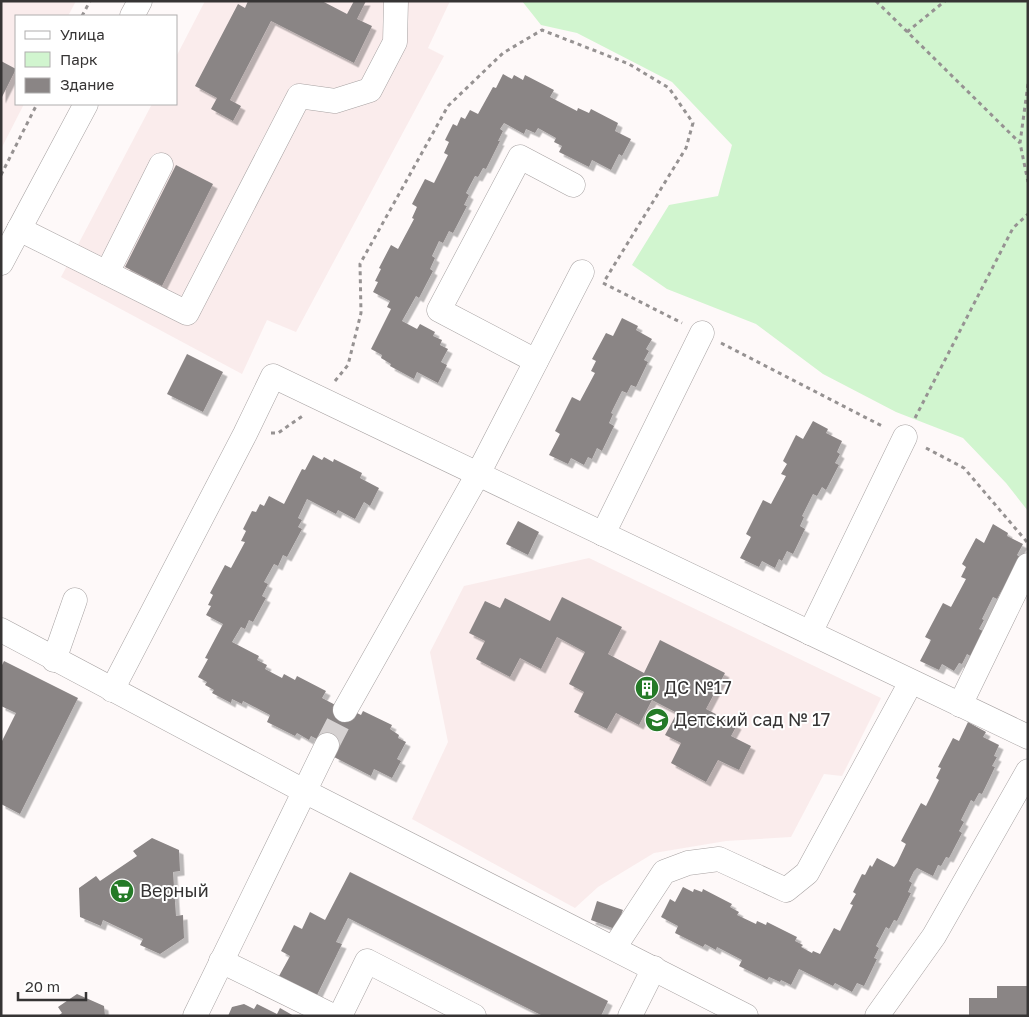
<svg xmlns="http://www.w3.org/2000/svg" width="1029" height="1017" font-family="'Golos Text',sans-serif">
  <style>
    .built { fill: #faecec }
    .green { fill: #d1f5cf }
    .building { fill: #8a8585; filter: url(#shadow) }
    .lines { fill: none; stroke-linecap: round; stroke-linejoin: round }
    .minor-tunnel { stroke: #d6d2d2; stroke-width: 24; stroke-dasharray: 24 12; stroke-linecap: butt }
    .minor-casing { stroke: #a7a2a2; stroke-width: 25 }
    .path { stroke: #969292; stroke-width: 3; stroke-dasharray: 4 4; stroke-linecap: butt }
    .minor { stroke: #fff; stroke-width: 24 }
    .labels { text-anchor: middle; stroke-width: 4; stroke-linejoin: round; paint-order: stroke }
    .poi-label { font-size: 18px; fill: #363434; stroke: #fff; text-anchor: start }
  </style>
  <defs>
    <filter id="shadow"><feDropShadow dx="4.5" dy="4.5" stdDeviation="0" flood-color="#0004"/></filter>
  </defs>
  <rect width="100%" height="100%" fill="#fef9f9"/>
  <g class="built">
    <path d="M1 1H76L68 16H16V104H24L1 149Z"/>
    <path d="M205 1H450L428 48 444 56 296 332 267 320 242 374 61 277 152 104H176V57Z"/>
    <path d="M589 558 881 698 842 776 824 774 791 837 726 841 654 853 598 887 575 908 412 819 448 742 430 652 464 586Z"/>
  </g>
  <path class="green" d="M522 1H1028V511L1006 483 963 438 896 412 823 374 756 324 667 289 632 265 669 205 718 196 732 145 672 82 577 33 541 25Z"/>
  <g class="building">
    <path d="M248 1H322L347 14 354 1H366L357 19 372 26 354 63 271 21 230 100 241 106 233 121 211 109 217 98 195 86 238 4 245 8Z"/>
    <path d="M1 61 16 69 1 99Z"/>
    <path d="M503 74 512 79 514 75 523 80 525 75 554 90 550 97 577 111 578 108 589 113 591 109 618 123 615 131 631 139 622 156 619 154 611 170 592 160 589 167 559 152 562 146 554 142 556 138 538 128 535 133 526 129 524 134 504 123 500 129 503 131 498 141H500L486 169 483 168 478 177 475 176 466 193 469 195 464 205 467 206 453 233 449 231 443 243 439 241 432 256 435 258 430 269 433 271 419 298 416 296 402 321 417 329 420 324 435 332 433 336 442 340 440 345 448 349 441 362 447 365 438 383 417 372 414 379 390 366 391 364 381 358 382 355 371 349 391 309 387 307 390 301 373 292 378 282 375 281 381 269 379 268 391 245 398 249 414 219 412 218 417 207 412 204 425 179 434 183 448 155 444 153 449 142 445 140 453 124 457 126 461 117 465 119 470 110 478 114 493 87 496 88Z"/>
    <path d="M176 165 213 184 162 286 125 267Z"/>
    <path d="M622 318 638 326 636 330 652 339 646 349 649 351 644 360 648 362 636 387 631 385 627 393 622 391 611 413 613 414 609 423 614 426 602 451 597 448 592 459 588 457 584 465 571 458 568 464 549 455 560 434 555 431 572 397 580 401 595 373 591 371 596 361 592 359 606 333 613 336Z"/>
    <path d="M187 354 223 372 203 412 167 394Z"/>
    <path d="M813 421 828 429 826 433 842 441 837 452 840 454 835 463 839 465 826 490 822 487 817 496 813 494 802 516 804 517 800 526 805 529 793 554 787 551 782 561 779 559 775 568 762 561 759 567 740 558 751 537 746 534 763 500 771 504 786 476 781 474 787 464 783 461 796 435 803 439Z"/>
    <path d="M313 455 322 460 324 457 333 462 334 459 362 473 360 478 379 488 370 506 364 502 355 519 338 510 336 514 307 499 298 518 302 520 298 527 302 529 287 557 283 555 278 566 274 564 264 582 268 584 262 596 266 598 253 622 249 620 245 629 241 627 232 642 259 656 257 660 267 665 265 669 282 678 284 674 295 680 297 676 326 691 322 698 345 710 353 711 361 715 363 711 392 725 390 729 399 735 398 738 406 742 397 759 401 761 392 778 374 769 371 776 334 757 338 750 311 736 309 740 297 733 295 736 267 722 270 715 243 701 242 704 232 699 231 703 212 693 214 690 205 685 207 682 198 677 208 659 205 658 223 624 206 615 211 606 208 605 213 595 210 593 225 565 231 568 245 542 241 541 246 531 243 529 252 511 256 512 260 504 264 506 269 496 284 504 302 469 305 470Z"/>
    <path d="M518 521 539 532 528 555 506 544Z"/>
    <path d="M993 524 1008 533 1007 536 1023 544 1017 555 1020 557 1015 566 1006 593 1002 590 997 599 993 597 982 619 984 620 979 629 985 632 972 657 967 654 962 664 959 663 954 671 942 664 939 670 920 661 931 640 925 637 943 603 951 607 966 579 961 577 966 567 962 564 976 538 984 543Z"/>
    <path d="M562 597 622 627 608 654 644 673 660 640 725 673 706 709 737 725 731 736 751 746 739 770 718 760 706 782 671 763 681 743 665 735 677 713 652 700 639 725 616 713 607 729 574 712 584 692 569 684 585 652 557 637 541 669 520 658 510 677 476 659 485 641 469 633 485 601 500 608 505 598 550 621Z"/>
    <path d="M4 661 78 698 20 814 1 804V743L16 713 1 706V667Z"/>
    <path d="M968 722 986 732 983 737 999 745 994 756 997 757 992 766 995 767 982 794 979 793 974 802 971 800 961 820 964 822 959 831 962 833 949 858 946 857 941 866 938 865 933 876 917 868 914 871 909 881 912 883 908 892 911 893 897 921 894 920 889 929 886 927 876 946 879 948 874 958 877 959 864 986 857 983 852 992 835 983 833 986 799 969 791 985 781 980 780 982 769 977 767 980 739 966 742 960 717 947 716 950 705 944 703 947 675 933 678 926 661 917 670 899 675 902 683 887 693 892 694 889 702 892 703 889 732 904 730 907 739 912 737 915 756 924 757 921 766 925 767 922 797 937 795 941 803 945 801 947 812 953 813 951 820 954 834 928 840 931 853 905 850 904 856 894 853 892 862 874 865 875 870 865 872 867 877 858 894 867 897 863 906 844 901 841 921 803 926 806 939 780 936 778 941 768 938 767 953 738 959 741Z"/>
    <path d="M152 838 179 850 180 871 173 872 176 916 183 915 184 938 160 954 140 945 143 939 103 920 101 926 80 917 79 888 96 876 100 881 137 856 133 851Z"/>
    <path d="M350 872 608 1001 601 1016H543L348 918 336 942 342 944 317 995 279 976 290 956 281 951 294 925 302 929 310 912 325 920Z"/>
    <path d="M597 901 623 910 615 929 591 920Z"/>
    <path d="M997 986H1028V1016H969V998H997Z"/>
    <path d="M77 994 104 1006 105 1016H58L62 1013 58 1007Z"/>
    <path d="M244 1004 254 1009 257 1004 277 1014 280 1008 294 1016H228L232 1007Z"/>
  </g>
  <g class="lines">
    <path class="minor-tunnel" d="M327 745 345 710"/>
    <g class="minor-casing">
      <g id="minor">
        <path d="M132 16 140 1"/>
        <path d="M19 229 187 313 299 96 335 101 370 90 395 42 396 1"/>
        <path d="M1 263 86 104"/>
        <path d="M107 273 161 165"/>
        <path d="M536 361 439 310 520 157 573 185"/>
        <path d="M603 534 702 333"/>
        <path d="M1 630 304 791 746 1016"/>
        <path d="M810 633 905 437"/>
        <path d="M54 660 75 600"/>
        <path d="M112 690 245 434 273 376 1028 737"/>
        <path d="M960 705 1028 565"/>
        <path d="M345 710 478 474 582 272"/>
        <path d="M614 948 664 872 688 863 719 859 786 890 807 873 911 682"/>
        <path d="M221 961 333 1016"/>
        <path d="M195 1016 327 745"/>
        <path d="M340 1016 367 961 474 1016"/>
        <path d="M630 1016 654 968"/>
        <path d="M877 1016 934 936 1028 771"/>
      </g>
    </g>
    <g class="path">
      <path d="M876 1 1020 143"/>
      <path d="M82 16 90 1"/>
      <path d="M907 32 945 1"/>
      <path d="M1028 84 1020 143 1028 182"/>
      <path d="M1 175 37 104"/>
      <path d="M603 283 682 323"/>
      <path d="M721 343 884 427"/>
      <path d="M335 381 348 365 361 313 360 264 448 106 503 53 542 30 629 64 669 88 693 123 686 148 605 280"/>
      <path d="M915 418 1013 228 1028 214"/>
      <path d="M271 433H278L304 415"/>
      <path d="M926 448 964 468 1027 542"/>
    </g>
    <use href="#minor" class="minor"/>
  </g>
  <defs>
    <g id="building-disc" transform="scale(1.25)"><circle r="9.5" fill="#247a27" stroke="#fff"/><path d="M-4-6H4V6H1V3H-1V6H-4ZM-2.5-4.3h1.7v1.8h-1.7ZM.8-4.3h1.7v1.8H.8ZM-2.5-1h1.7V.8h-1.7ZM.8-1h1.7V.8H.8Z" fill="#fff"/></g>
    <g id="school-disc" transform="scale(1.25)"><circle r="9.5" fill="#247a27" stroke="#fff"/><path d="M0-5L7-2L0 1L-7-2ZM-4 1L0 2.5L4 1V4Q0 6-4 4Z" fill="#fff"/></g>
    <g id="supermarket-disc" transform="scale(1.25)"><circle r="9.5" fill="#247a27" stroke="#fff"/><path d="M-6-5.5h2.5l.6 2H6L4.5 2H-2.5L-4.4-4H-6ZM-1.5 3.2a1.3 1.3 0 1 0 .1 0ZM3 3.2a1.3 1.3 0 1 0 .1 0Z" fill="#fff"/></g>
  </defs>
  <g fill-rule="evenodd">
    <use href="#building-disc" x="647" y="688"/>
    <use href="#school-disc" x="657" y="720"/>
    <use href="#supermarket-disc" x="122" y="891"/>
  </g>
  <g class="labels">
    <g class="poi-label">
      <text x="664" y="694">ДС №17</text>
      <text x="674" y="726">Детский сад № 17</text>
      <text x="140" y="897">Верный</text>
    </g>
  </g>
  <rect width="1029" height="1017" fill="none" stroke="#363434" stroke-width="5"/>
  <rect x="15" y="15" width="162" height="90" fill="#ffffff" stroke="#afaeae"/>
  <rect x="25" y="31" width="25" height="8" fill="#ffffff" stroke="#afaeae"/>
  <text x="60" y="40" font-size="15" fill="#363434">Улица</text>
  <rect x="25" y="52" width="25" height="15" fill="#d1f5cf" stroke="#afaeae"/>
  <text x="60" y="65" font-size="15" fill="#363434">Парк</text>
  <rect x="25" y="78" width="25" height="15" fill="#8a8585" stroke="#afaeae"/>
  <text x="60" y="90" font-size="15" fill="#363434">Здание</text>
  <path d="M18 992v8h68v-8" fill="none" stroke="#363434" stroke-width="2.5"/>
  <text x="25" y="992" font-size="15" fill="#363434" stroke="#ffffff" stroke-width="4" paint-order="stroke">20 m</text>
</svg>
